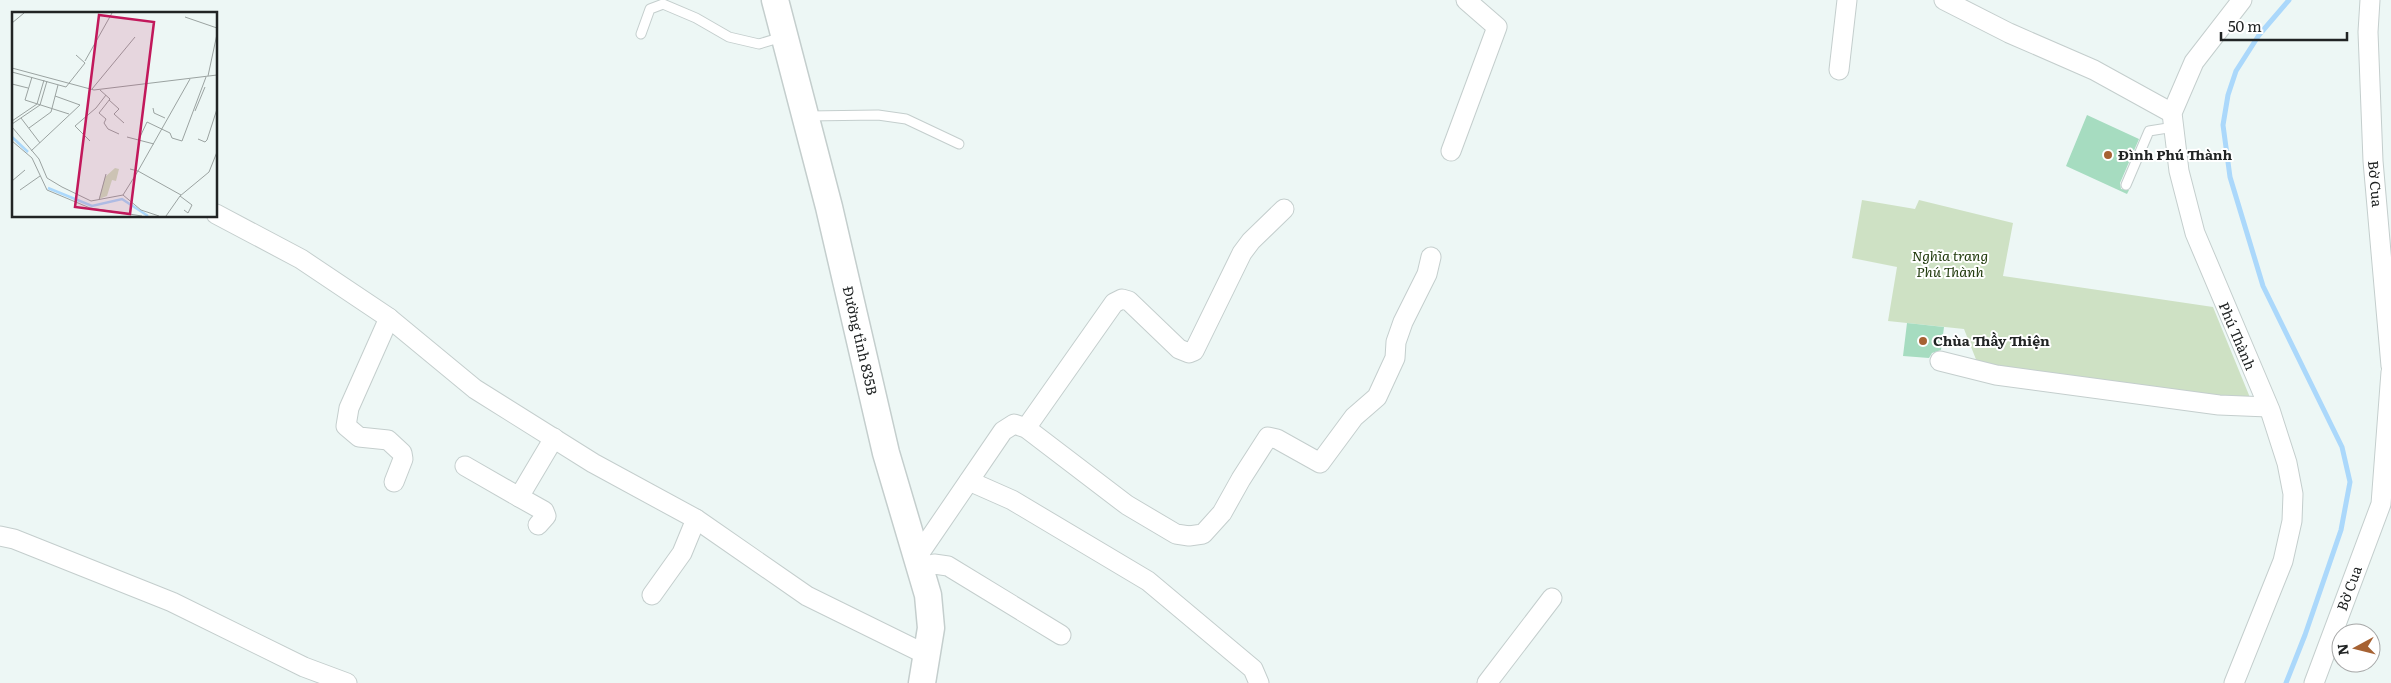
<svg xmlns="http://www.w3.org/2000/svg" width="2391" height="683" font-family="Literata,serif">
  <style>
    .green { fill: #cee1c4 }
    .lines { fill: none; stroke-linecap: round; stroke-linejoin: round }
    .stream { stroke: #abd8fb; stroke-width: 5 }
    .building { fill: #a6dcc0 }
    .lane-casing { stroke: #c4cecd; stroke-width: 11 }
    .street-casing { stroke: #c4cecd; stroke-width: 21 }
    .secondary-casing { stroke: #c4cecd; stroke-width: 29 }
    .lane { stroke: #fff; stroke-width: 9 }
    .street { stroke: #fff; stroke-width: 19 }
    .secondary { stroke: #fff; stroke-width: 26 }
    .poi-dot { fill: #a66233; stroke: #fff; stroke-width: 2 }
    .labels { text-anchor: middle; stroke-width: 4; stroke-linejoin: round; paint-order: stroke }
    .poi-label { font-size: 14px; font-weight: bold; fill: #212424; stroke: #fff; text-anchor: start }
    .street-label { font-size: 14px; fill: #212424; stroke: #fff }
    .park-label { font-size: 14px; font-style: italic; fill: #203a0c; stroke: #fff }
    .inset-river { fill: none; stroke: #abd8fb; stroke-width: 2.5 }
    .inset-road { fill: none; stroke: #9ba3a1; stroke-width: 1 }
    .view { fill: #c2185b; fill-opacity: 0.15; stroke: #c2185b; stroke-width: 2.5 }
    .inset-edge { fill: none; stroke: #212424; stroke-width: 2.5 }
  </style>
  <rect width="100%" height="100%" fill="#edf7f5"/>
  <path class="green" d="M1862 200 1915 209 1919 200 2013 223 2003 276 2213 307 2251 400 1979 367 1964 329 1888 321 1897 267 1852 258Z"/>
  <g class="lines">
    <path class="stream" d="M2286 683 2305 635 2341 530 2350 482 2342 447 2263 286 2230 177 2223 125 2228 95 2236 71 2259 35 2289 0"/>
  </g>
  <g class="building">
    <path d="M2087 115 2139 139 2120 183 2121 189 2129 190 2127 194 2066 166Z"/>
    <path d="M1907 323 1944 327 1941 350 1932 353 1929 358 1903 356Z"/>
  </g>
  <g class="lines">
    <g class="lane-casing">
      <g id="lane">
        <path d="M641 34 650 9 663 4 696 18 729 37 759 44 782 37"/>
        <path d="M808 116 878 115 906 119 959 144"/>
        <path d="M2126 185 2149 131 2174 127"/>
      </g>
    </g>
    <g class="street-casing">
      <g id="street">
        <path d="M1944 0 2009 33 2094 70 2172 113"/>
        <path id="s1" d="M2370 0 2368 32 2373 161 2391 366"/>
        <path d="M1839 70 1847 0"/>
        <path d="M1451 151 1497 27 1466 0"/>
        <path d="M216 214 301 259 389 318 475 389 593 463 696 519 807 596 927 655"/>
        <path d="M389 318 349 408 346 426 359 437 388 440 402 453 403 459 394 482"/>
        <path d="M1940 361 1996 375 2219 405 2268 407"/>
        <path d="M1026 428 1114 303 1122 299 1129 301 1179 349 1189 353 1194 351 1242 253 1251 241 1284 209"/>
        <path d="M465 466 519 497 554 438"/>
        <path d="M969 481 1012 500 1148 581 1253 669 1259 683"/>
        <path d="M519 497 544 511 546 516 538 525"/>
        <path d="M0 536 14 539 172 602 304 667 347 683"/>
        <path d="M917 557 1003 431 1014 424 1026 428 1127 505 1176 534 1189 536 1203 534 1222 513 1241 479 1268 437 1277 439 1320 463 1354 417 1377 397 1395 358 1396 342 1403 322 1427 274 1431 257"/>
        <path d="M921 570 934 564 948 566 1061 635"/>
        <path d="M652 595 682 553 696 519"/>
        <path d="M1487 683 1552 598"/>
        <path d="M2234 683 2283 561 2292 521 2293 494 2287 463 2270 410 2195 233 2179 171 2172 113 2194 62 2242 0"/>
        <path id="s2" d="M2314 683 2381 504 2391 372"/>
      </g>
    </g>
    <g class="secondary-casing">
      <g id="secondary">
        <path id="s3" d="M775 0 829 207 886 453 928 595 931 628 922 683"/>
      </g>
    </g>
    <use href="#lane" class="lane"/>
    <use href="#street" class="street"/>
    <use href="#secondary" class="secondary"/>
  </g>
  <g class="poi-dot">
    <circle cx="2108" cy="155" r="5"/>
    <circle cx="1923" cy="341" r="5"/>
  </g>
  <g class="labels">
    <g class="poi-label">
      <text x="2118" y="160">Đình Phú Thành</text>
      <text x="1933" y="346">Chùa Thầy Thiện</text>
    </g>
    <g class="street-label">
      <text dy="5" stroke="none"><textPath href="#s1" startOffset="184">Bờ Cua</textPath></text>
      <text transform="translate(2237 336) rotate(67)" y="5">Phú Thành</text>
      <text dy="5" stroke="none"><textPath href="#s3" startOffset="351">Đường tỉnh 835B</textPath></text>
      <text dy="5" stroke="none"><textPath href="#s2" startOffset="101">Bờ Cua</textPath></text>
    </g>
    <g class="park-label">
      <text x="1950" y="261">Nghĩa trang<tspan x="1950" dy="16">Phú Thành</tspan></text>
    </g>
  </g>
  <g transform="translate(12 12)">
    <rect width="205" height="205" fill="#edf7f5"/>
    <path d="M103 156 107 157 104 169 100 168 95 184 87 187 93 165Z" fill="#cee1c4"/>
    <path class="inset-river" d="M0 125 16 140M36 176 80 194 110 187 136 204"/>
    <path class="inset-road" d="M173 5 205 16M0 11 12 1M73 49 100 1M0 56 82 78 205 63M0 60 54 75 73 51 64 43M196 64 205 22M20 65 13 88 57 102M0 72 16 76M80 77 123 25M88 78 98 87 87 101 94 107 92 111 96 117 107 122M97 88 107 97 102 102 112 111M141 96 142 101 153 106M183 99 193 75M9 106 28 131M0 109 25 92 32 68M0 112 28 93 35 69M0 115 27 147 35 166 50 175 79 189 111 183 129 198 147 204M17 116 39 100 46 73M115 125 142 132M127 127 135 110 158 121 160 126 170 129 194 65M186 127 193 130 195 128 205 97M0 129 20 146 35 178 78 196 130 204M78 129 63 114 84 96 94 83M19 139 68 93 43 84M0 169 13 158M8 178 28 164M111 183 126 159 118 157M169 183 126 159 178 67M168 184 180 193 176 201 172 198M87 188 94 162M154 204 168 184 197 160 205 140"/>
    <path class="view" d="M87 3 142 10 118 202 63 195Z"/>
    <rect width="205" height="205" class="inset-edge"/>
  </g>
  <g transform="translate(2356 648) rotate(263)"><circle r="24" fill="#ffffff" stroke="#a6a7a7"/>
  <path d="M0-4L9 19L0 12L-9 19Z" fill="#a66233"/>
  <text y="-8" font-size="14" font-weight="bold" text-anchor="middle" fill="#212424">N</text>
  </g>
  <path d="M2221 32v8h126v-8" fill="none" stroke="#212424" stroke-width="2.5"/>
  <text x="2228" y="32" font-size="15" fill="#212424" stroke="#ffffff" stroke-width="4" paint-order="stroke">50 m</text>
</svg>
